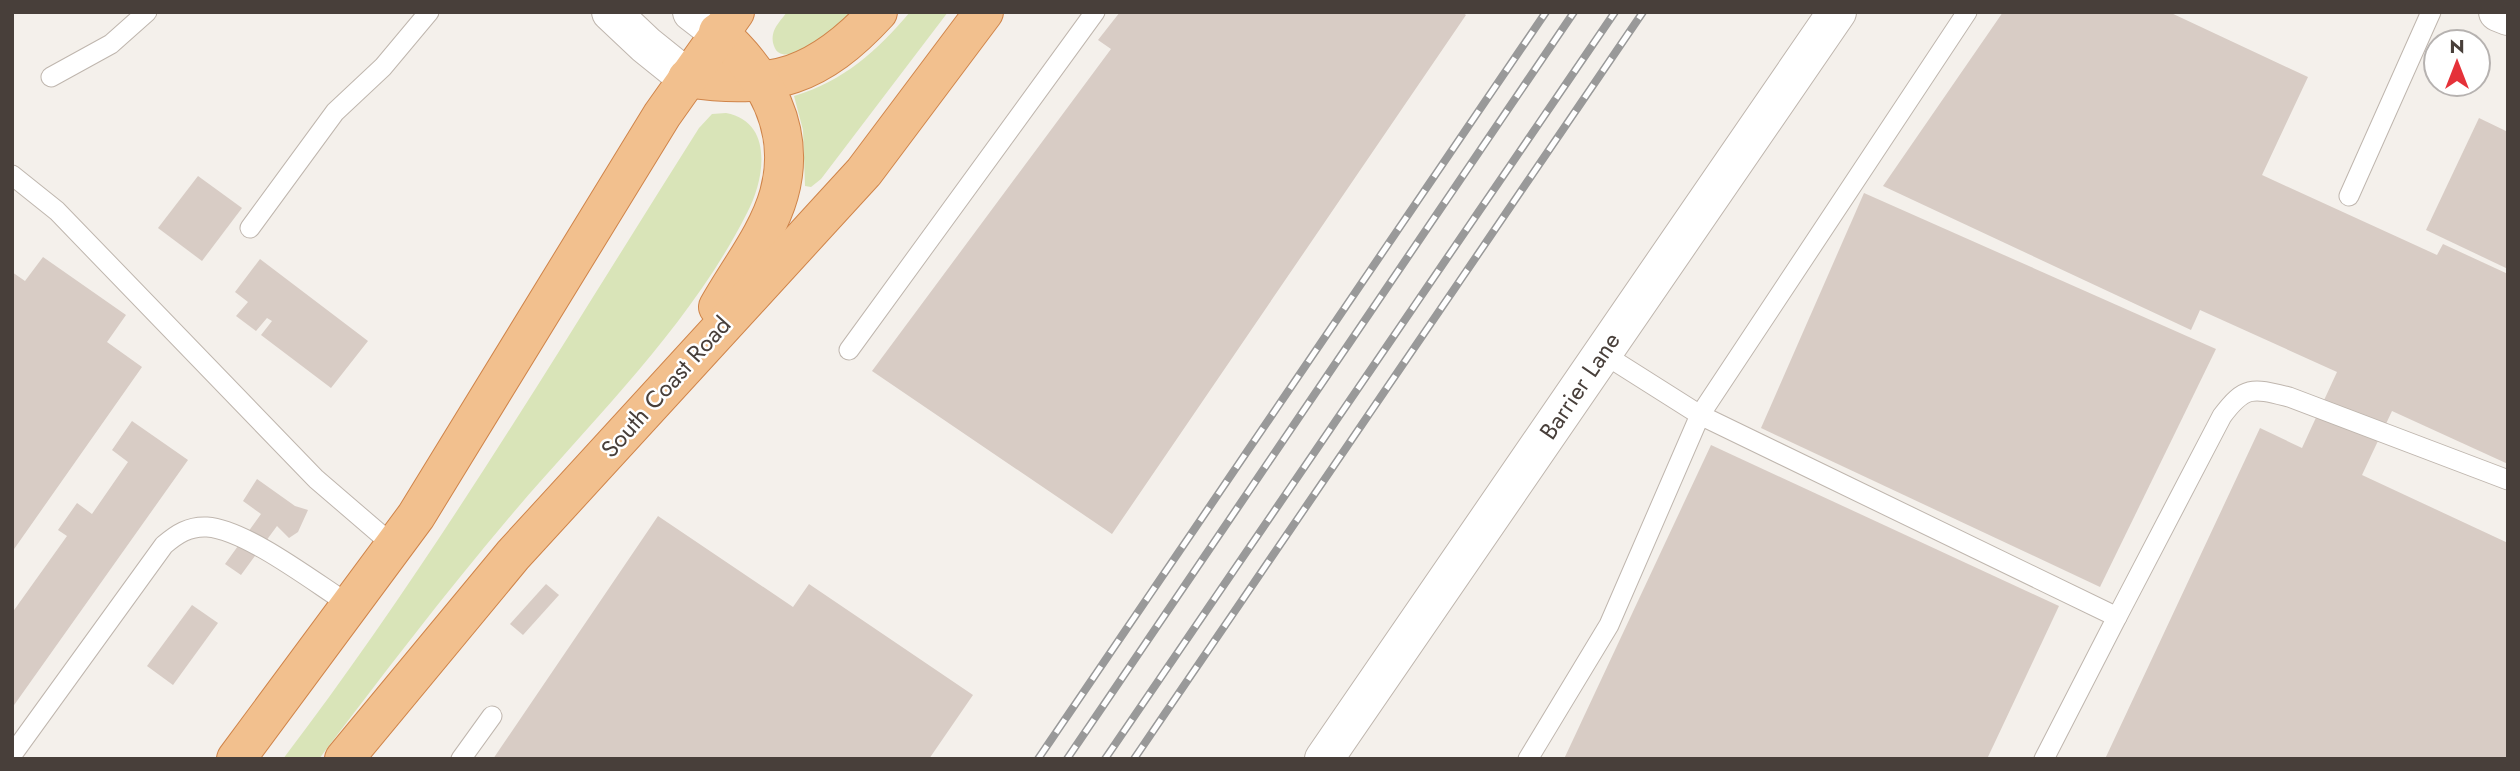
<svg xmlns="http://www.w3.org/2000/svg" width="2520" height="771" font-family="Jost,sans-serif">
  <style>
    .green { fill: #d9e4b8 }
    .building { fill: #d8ccc5 }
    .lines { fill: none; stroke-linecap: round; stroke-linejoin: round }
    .service-casing { stroke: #bfb6ae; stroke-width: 21 }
    .minor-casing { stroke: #bfb6ae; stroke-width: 40 }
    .tertiary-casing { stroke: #bfb6ae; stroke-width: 40 }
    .trunk-casing { stroke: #cf844a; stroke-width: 40 }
    .service { stroke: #fff; stroke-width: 19 }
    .minor { stroke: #fff; stroke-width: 38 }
    .tertiary { stroke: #fff; stroke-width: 38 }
    .trunk { stroke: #f2c08e; stroke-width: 38 }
    .rail-casing { stroke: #999; stroke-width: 8 }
    .rail { stroke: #fff; stroke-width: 5; stroke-dasharray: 16; stroke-linecap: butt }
    .labels { text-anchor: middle; stroke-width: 5; stroke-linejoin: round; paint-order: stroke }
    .street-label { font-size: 24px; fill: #483f3a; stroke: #fff }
  </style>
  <rect width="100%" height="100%" fill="#f4f0eb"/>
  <g class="green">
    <path d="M787 12H857C845 22 784 75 774 46 769 31 779 23 787 12Z"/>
    <path d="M910 12H948L821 179 811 187 805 186 803 130 794 96C844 81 877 51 910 12Z"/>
    <path d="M726 113C774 122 765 179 747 213 690 326 594 418 513 513 445 593 382 676 319 759H283C436 558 564 341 699 128L712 114Z"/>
  </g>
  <g class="building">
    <path d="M1120 12H1462L1466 15 1112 534 872 371 1111 49 1098 40Z"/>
    <path d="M2003 12H2169L2308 77 2262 175 2437 255 2443 244 2508 274V464L2392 411 2362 475 2508 543V759H2105L2260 428 2302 448 2337 372 2200 310 2191 330 1883 186Z"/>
    <path d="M2479 118 2508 132V269L2426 230Z"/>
    <path d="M198 176 242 208 202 261 158 228Z"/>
    <path d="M1864 193 2216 349 2100 587 1761 428Z"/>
    <path d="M43 257 126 315 107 342 142 367 12 552V272L25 281Z"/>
    <path d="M260 259 368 341 331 388 261 335 272 321 267 318 256 331 236 316 248 302 235 292Z"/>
    <path d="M132 421 188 460 12 708V613L67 536 58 530 77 503 92 514 128 462 112 450Z"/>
    <path d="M1711 445 2059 606 1987 759H1564Z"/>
    <path d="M257 479 295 506 308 510 298 532 289 538 277 526 241 575 225 564 261 514 243 501Z"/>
    <path d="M658 516 793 607 809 584 973 695 929 759H493Z"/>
    <path d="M546 584 559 595 523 635 510 624Z"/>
    <path d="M192 605 218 623 173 685 147 666Z"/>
  </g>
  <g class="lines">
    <g class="service-casing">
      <g id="service">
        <path d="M51 77 111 44 147 12"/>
        <path d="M12 175 57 211 316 479 394 546"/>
        <path d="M2349 196 2431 12"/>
        <path d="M250 228 335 112 383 67 429 12"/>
        <path d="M849 350 1095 12"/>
        <path d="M1602 353 1700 415 2117 617 2222 416C2245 385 2253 388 2289 397L2508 480"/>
        <path d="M12 755 164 545C177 534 189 526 207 527 247 530 315 583 350 605"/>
        <path d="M461 759 492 716"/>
        <path d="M1528 759 1609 625 1700 415 1967 12"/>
        <path d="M2044 759 2117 617"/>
      </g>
    </g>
    <g class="minor-casing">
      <path id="minor" d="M1324 759 1837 12"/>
    </g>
    <g class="tertiary-casing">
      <g id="tertiary">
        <path d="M611 12 646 45 687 78"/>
        <path d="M692 12 718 32"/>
        <path d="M2498 12 2508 16"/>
      </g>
    </g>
    <g class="trunk-casing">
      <g id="trunk">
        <path d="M687 78C773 91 819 76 878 12"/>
        <path d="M718 307C738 271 768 234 779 194 797 129 765 74 718 32"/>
        <path d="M236 759 416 516 662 115 735 12"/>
        <path d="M344 759 513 555 864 172 984 12"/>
      </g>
    </g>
    <use href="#service" class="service"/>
    <use href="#minor" class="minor"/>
    <use href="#tertiary" class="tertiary"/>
    <use href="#trunk" class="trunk"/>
    <g class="rail-casing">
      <g id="rail">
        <path d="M1038 759 1546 12"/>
        <path d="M1067 759 1574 12"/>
        <path d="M1105 759 1615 12"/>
        <path d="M1134 759 1643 12"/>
      </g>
    </g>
    <use href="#rail" class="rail"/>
  </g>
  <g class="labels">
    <g class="street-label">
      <text transform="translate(1580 386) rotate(-56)" y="8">Barrier Lane</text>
      <text transform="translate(666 387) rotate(-48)" y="8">South Coast Road</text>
    </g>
  </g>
  <rect width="2520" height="771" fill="none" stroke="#483f3a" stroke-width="28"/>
  <g transform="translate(2457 63)"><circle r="33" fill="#ffffff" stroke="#b6b2b0" stroke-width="2"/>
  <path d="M0-5L12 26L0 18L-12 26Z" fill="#e53139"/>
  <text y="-10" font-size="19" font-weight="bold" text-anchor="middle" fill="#483f3a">N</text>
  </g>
</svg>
